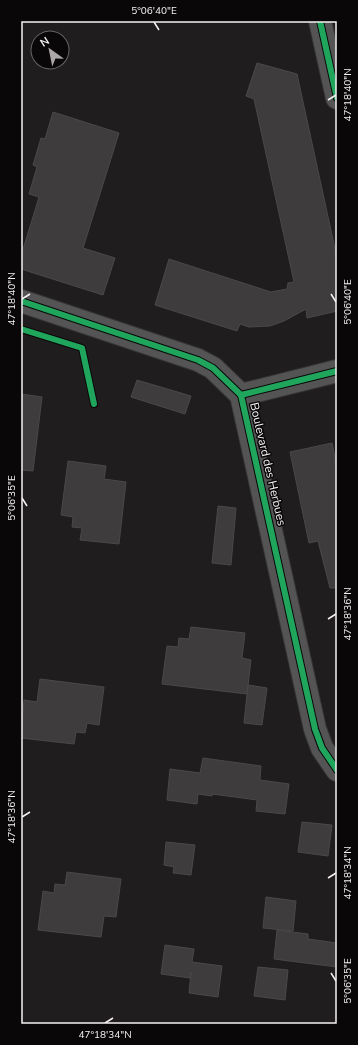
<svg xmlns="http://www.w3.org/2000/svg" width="358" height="1045" font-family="'Nunito Sans',sans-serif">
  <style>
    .building { fill: #3e3c3c; stroke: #4b4848 }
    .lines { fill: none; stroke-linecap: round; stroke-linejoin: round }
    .minor-casing { stroke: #393738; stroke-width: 24 }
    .minor { stroke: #545454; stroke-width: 22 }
    .cycleway-casing { stroke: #090708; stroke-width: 8 }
    .cycleway { stroke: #20a55d; stroke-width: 6 }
    .ticks { fill: none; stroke: #f6f2f4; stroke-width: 1.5 }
    .labels { text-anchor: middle; stroke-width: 3; stroke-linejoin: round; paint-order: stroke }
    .street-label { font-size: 12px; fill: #f6f2f4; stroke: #090708 }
    .neatline { fill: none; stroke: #f6f2f4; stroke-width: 1.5 }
    .ticks-label { font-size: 10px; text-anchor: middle; fill: #f6f2f4 }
  </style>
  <rect width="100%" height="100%" fill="#201d1e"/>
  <g class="building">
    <path d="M257 63 297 74 337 258V311L307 318 306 309 284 321 270 326 249 327 240 324 237 331 155 305 169 259 271 292 287 289 288 283 294 282 254 99 246 96Z"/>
    <path d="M53 112 119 133 83 248 115 258 103 295 21 269V256L39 197 29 194 37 167 33 165 41 138 45 139Z"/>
    <path d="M137 380 191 396 185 414 131 397Z"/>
    <path d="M21 394 42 397 33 471 21 470Z"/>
    <path d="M332 443 337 467V588H330L318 541 309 543 290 452Z"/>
    <path d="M68 461 106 466 104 479 126 482 119 544 80 540 82 528 72 527 73 517 61 515Z"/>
    <path d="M218 506 236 508 231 565 212 563Z"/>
    <path d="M191 627 245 633 242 658 251 660 247 694 162 684 167 646 178 647 179 638 189 639Z"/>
    <path d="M40 679 104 687 99 725 87 723 85 733 76 732 74 744 21 738 24 700 37 702Z"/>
    <path d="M248 685 267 688 262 725 244 723Z"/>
    <path d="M203 758 261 766 260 780 289 784 285 814 256 811 257 800 212 794V796L198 794 197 804 167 800 170 769 200 773Z"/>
    <path d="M302 822 332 825 328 856 298 852Z"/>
    <path d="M166 842 195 845 191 875 173 873 174 867 164 865Z"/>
    <path d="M67 872 121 879 116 917 104 916 101 937 38 930 43 891 54 893 55 884 65 885Z"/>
    <path d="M266 897 296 901 293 931 263 928Z"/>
    <path d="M277 930 308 934V939L337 943V967L274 959Z"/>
    <path d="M165 945 194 949 192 962 222 966 218 997 189 993 191 972 190 978 161 974Z"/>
    <path d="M258 967 288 970 285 1000 254 996Z"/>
  </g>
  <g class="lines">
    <g class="minor-casing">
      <g id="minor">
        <path d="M320 21 337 98"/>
        <path d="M21 301 198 360 213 368 241 395 315 729 322 748 337 770"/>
        <path d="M241 395 337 371"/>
      </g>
    </g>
    <use href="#minor" class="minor"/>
    <g class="cycleway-casing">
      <g id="cycleway">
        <path d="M320 21 337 98"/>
        <path d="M21 301 198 360 213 368 241 395 315 729 322 748 337 770"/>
        <path d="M21 329 82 348 94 404"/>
        <path d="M241 395 337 371"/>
      </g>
    </g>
    <use href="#cycleway" class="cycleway"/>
  </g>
  <path class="ticks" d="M154 22 159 30M328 100 336 95M331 294 336 302M22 299 30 294M22 498 27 506M328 619 336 614M22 817 30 812M328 878 336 873M331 973 336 981M105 1023 113 1018"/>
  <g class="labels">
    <g class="street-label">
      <text transform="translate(268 464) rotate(77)" y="4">Boulevard des Herbues</text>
    </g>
  </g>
  <rect width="358" height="1045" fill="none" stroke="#090708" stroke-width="44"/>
  <g transform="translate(50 50) rotate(327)"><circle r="19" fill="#090708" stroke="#686566"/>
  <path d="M0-3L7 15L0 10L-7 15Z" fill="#aba7a9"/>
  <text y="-6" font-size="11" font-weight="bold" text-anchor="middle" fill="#f6f2f4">N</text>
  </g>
  <rect x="22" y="22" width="314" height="1001" class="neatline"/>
  <g class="ticks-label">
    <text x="154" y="14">5°06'40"E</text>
    <text transform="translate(347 95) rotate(-90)" y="4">47°18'40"N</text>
    <text transform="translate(11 299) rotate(-90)" y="4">47°18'40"N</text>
    <text transform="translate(347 302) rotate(-90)" y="4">5°06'40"E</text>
    <text transform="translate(11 498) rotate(-90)" y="4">5°06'35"E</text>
    <text transform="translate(347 614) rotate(-90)" y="4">47°18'36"N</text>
    <text transform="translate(11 817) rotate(-90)" y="4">47°18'36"N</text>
    <text transform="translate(347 873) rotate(-90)" y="4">47°18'34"N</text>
    <text transform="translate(347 981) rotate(-90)" y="4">5°06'35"E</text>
    <text x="105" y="1038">47°18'34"N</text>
  </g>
</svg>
